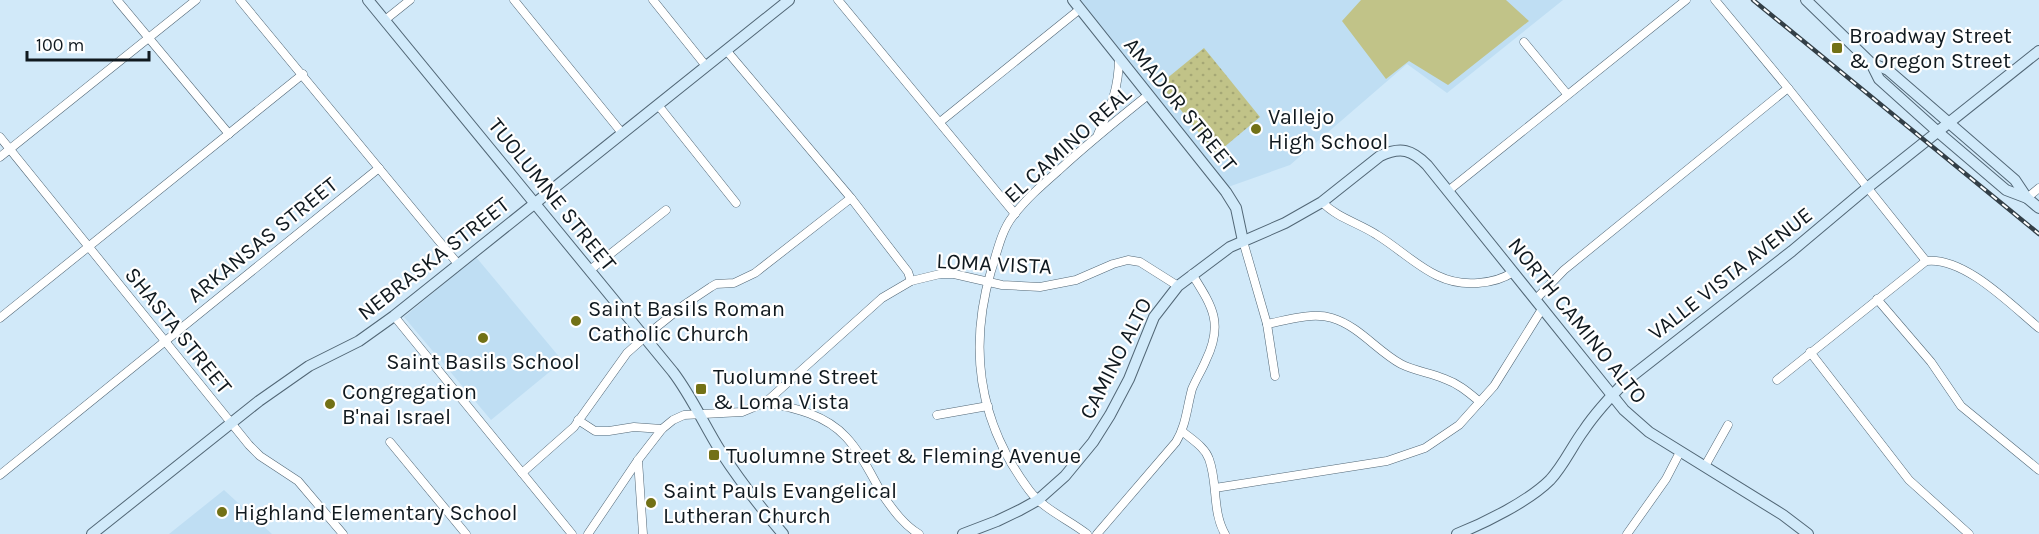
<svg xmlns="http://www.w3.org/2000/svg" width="2039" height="534" font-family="Karla,sans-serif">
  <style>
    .built { fill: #bfdef3 }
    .grass { fill: #c1c388 }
    .park { fill: url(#park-dots) }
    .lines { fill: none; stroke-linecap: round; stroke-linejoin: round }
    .street-casing { stroke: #526776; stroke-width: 9 }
    .secondary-casing { stroke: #526776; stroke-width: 12 }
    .street { stroke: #fff; stroke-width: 8 }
    .secondary { stroke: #d1eafa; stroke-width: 10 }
    .rail-casing { stroke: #333f47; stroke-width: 4.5 }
    .rail { stroke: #fff; stroke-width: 2; stroke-dasharray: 7; stroke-linecap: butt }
    .poi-dot { fill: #727116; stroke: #fff; stroke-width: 2 }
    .labels { text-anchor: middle; stroke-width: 4.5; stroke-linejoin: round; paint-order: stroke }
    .poi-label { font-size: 22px; fill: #10191f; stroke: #fff; text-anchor: start }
    .street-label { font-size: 22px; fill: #10191f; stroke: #fff }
  </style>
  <defs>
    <pattern id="park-dots" width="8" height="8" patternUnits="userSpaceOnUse" patternTransform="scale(1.5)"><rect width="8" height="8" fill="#c1c388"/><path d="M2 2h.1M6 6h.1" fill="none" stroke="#a5a775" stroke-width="1.8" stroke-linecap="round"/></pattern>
  </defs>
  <rect width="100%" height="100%" fill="#d1e9f9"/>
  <g class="built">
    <path d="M1079 0H1563L1447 93 1407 64 1290 165 1228 187Z"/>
    <path d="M476 257 561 359 558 365 491 420 404 317Z"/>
    <path d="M224 490 272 534H169Z"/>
  </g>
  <path class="grass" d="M1361 0H1506L1529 21 1448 85 1409 61 1386 79 1342 21Z"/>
  <path class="park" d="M1204 48 1260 117 1216 154 1160 84Z"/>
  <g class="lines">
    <g class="street-casing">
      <g id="street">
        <path d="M117 0 229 134"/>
        <path d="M240 0 458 264"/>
        <path d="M514 0 622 133"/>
        <path d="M653 0 706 66"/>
        <path d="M838 0 1015 214"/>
        <path d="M1715 0 1788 88 1926 261"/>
        <path d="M385 20 410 0"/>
        <path d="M1524 42 1567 94"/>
        <path d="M726 50 851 198 908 272 911 281"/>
        <path d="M658 105 736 203"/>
        <path d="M940 122 1080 9"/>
        <path d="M1098 134C1111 107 1119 88 1119 57"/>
        <path d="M0 137 249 445 260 456 298 481 343 534"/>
        <path d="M0 157 196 0"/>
        <path d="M1448 191 1686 0"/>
        <path d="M2027 198 2039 188"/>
        <path d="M1322 202C1337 218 1359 223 1377 235 1411 256 1435 287 1478 283 1491 282 1503 279 1513 272"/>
        <path d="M1243 241 1267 324 1275 376"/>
        <path d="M590 270 666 210"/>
        <path d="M1536 299 1564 270 1788 88"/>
        <path d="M1877 299 1931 362 1961 406 2039 470"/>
        <path d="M394 316 572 534"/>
        <path d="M0 318 303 74"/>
        <path d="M1267 324C1287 320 1312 312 1332 318 1359 326 1377 351 1401 364 1415 371 1431 373 1445 379 1459 384 1469 393 1480 402"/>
        <path d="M1810 352 1909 480 1969 534"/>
        <path d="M1777 380 1926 261C1964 256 2011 305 2039 328"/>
        <path d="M766 402C795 408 826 415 846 437 862 454 872 477 884 497 894 511 904 525 919 534"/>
        <path d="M937 415 988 406"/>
        <path d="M578 420 595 431H609L634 427 662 429"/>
        <path d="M1182 431C1191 439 1205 447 1209 459 1218 483 1212 512 1225 534"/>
        <path d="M390 442 466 534"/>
        <path d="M638 460 643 534"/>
        <path d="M1705 466 1728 425"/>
        <path d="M522 473 574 427 627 353 653 330 684 305 711 287 716 284 734 283 755 273 851 198"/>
        <path d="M0 475 379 168"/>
        <path d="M1215 488 1387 461 1425 448 1459 425 1494 386 1542 309"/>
        <path d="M588 534 638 460 662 429 673 420 684 415 742 412 766 402 882 298 911 281 940 274H954L1002 285 1040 287 1076 280 1113 264 1128 260 1140 262 1178 286"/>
        <path d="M1087 534C1068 519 1044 510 1029 490 979 423 968 350 991 271 997 253 1001 231 1013 216 1026 199 1042 185 1058 171 1087 144 1117 120 1148 95"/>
        <path d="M1097 534 1176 442C1186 426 1187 407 1192 389 1196 379 1202 370 1206 360 1224 323 1212 306 1192 274"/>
        <path d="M1627 534 1666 479 1680 452"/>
      </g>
    </g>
    <g class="secondary-casing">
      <g id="secondary">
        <path d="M368 0 673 372C692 397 704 425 721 452 740 481 761 508 783 534"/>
        <path d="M1073 0 1226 192 1236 208 1243 241"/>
        <path d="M1806 0 1871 63 1879 79 1938 132 2006 190 2027 198"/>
        <path d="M1871 63 1888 70 2015 180 2027 198 2039 208"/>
        <path d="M92 534 259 401 309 366 359 341 394 316 789 0"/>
        <path d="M963 534 997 521 1020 510 1038 500 1065 476 1093 442 1110 415 1129 379 1154 317 1178 286 1230 247 1285 223 1322 202 1380 156C1401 146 1412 150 1427 165L1624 410 1649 432 1783 515 1808 534"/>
        <path d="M1457 534C1485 523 1529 501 1550 480 1564 465 1572 446 1584 430 1596 412 1611 396 1627 380L1792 251 1867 188 2039 51"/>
      </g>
    </g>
    <use href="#street" class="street"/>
    <use href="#secondary" class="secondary"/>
    <g class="rail-casing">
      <path id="rail" d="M1753 0 2039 234"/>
    </g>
    <use href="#rail" class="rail"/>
  </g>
  <g class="poi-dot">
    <rect x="1831" y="42" width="12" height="12" rx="3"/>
    <circle cx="1256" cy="129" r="6"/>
    <circle cx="576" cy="321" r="6"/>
    <circle cx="483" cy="338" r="6"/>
    <rect x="695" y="383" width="12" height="12" rx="3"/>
    <circle cx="330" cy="404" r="6"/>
    <rect x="708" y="449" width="12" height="12" rx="3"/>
    <circle cx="651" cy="503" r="6"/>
    <circle cx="222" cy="512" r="6"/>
  </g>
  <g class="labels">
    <g class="poi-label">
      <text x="1849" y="43">Broadway Street<tspan x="1849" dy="25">&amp; Oregon Street</tspan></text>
      <text x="1268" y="124">Vallejo<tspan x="1268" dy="25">High School</tspan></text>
      <text x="588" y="316">Saint Basils Roman<tspan x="588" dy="25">Catholic Church</tspan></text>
      <text x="483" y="369" text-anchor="middle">Saint Basils School</text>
      <text x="713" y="384">Tuolumne Street<tspan x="713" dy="25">&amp; Loma Vista</tspan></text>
      <text x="342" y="399">Congregation<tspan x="342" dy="25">B'nai Israel</tspan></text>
      <text x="726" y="463">Tuolumne Street &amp; Fleming Avenue</text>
      <text x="663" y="498">Saint Pauls Evangelical<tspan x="663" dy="25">Lutheran Church</tspan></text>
      <text x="234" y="520">Highland Elementary School</text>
    </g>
    <g class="street-label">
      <text transform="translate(1181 104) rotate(51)" y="8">AMADOR STREET</text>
      <text transform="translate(1067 144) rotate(-42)" y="8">EL CAMINO REAL</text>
      <text transform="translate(553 194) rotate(51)" y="8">TUOLUMNE STREET</text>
      <text transform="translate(262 239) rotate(-39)" y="8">ARKANSAS STREET</text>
      <text transform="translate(433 258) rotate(-38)" y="8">NEBRASKA STREET</text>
      <text transform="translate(994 263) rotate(3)" y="8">LOMA VISTA</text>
      <text transform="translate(1730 273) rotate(-38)" y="8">VALLE VISTA AVENUE</text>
      <text transform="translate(1578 320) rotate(51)" y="8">NORTH CAMINO ALTO</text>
      <text transform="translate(179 330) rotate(51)" y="8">SHASTA STREET</text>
      <text transform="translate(1115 358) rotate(-63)" y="8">CAMINO ALTO</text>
    </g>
  </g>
  <path d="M27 51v9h122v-9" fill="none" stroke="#10191f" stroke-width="3"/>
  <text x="36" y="51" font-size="18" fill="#10191f" stroke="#ffffff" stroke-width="4.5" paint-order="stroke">100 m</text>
</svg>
